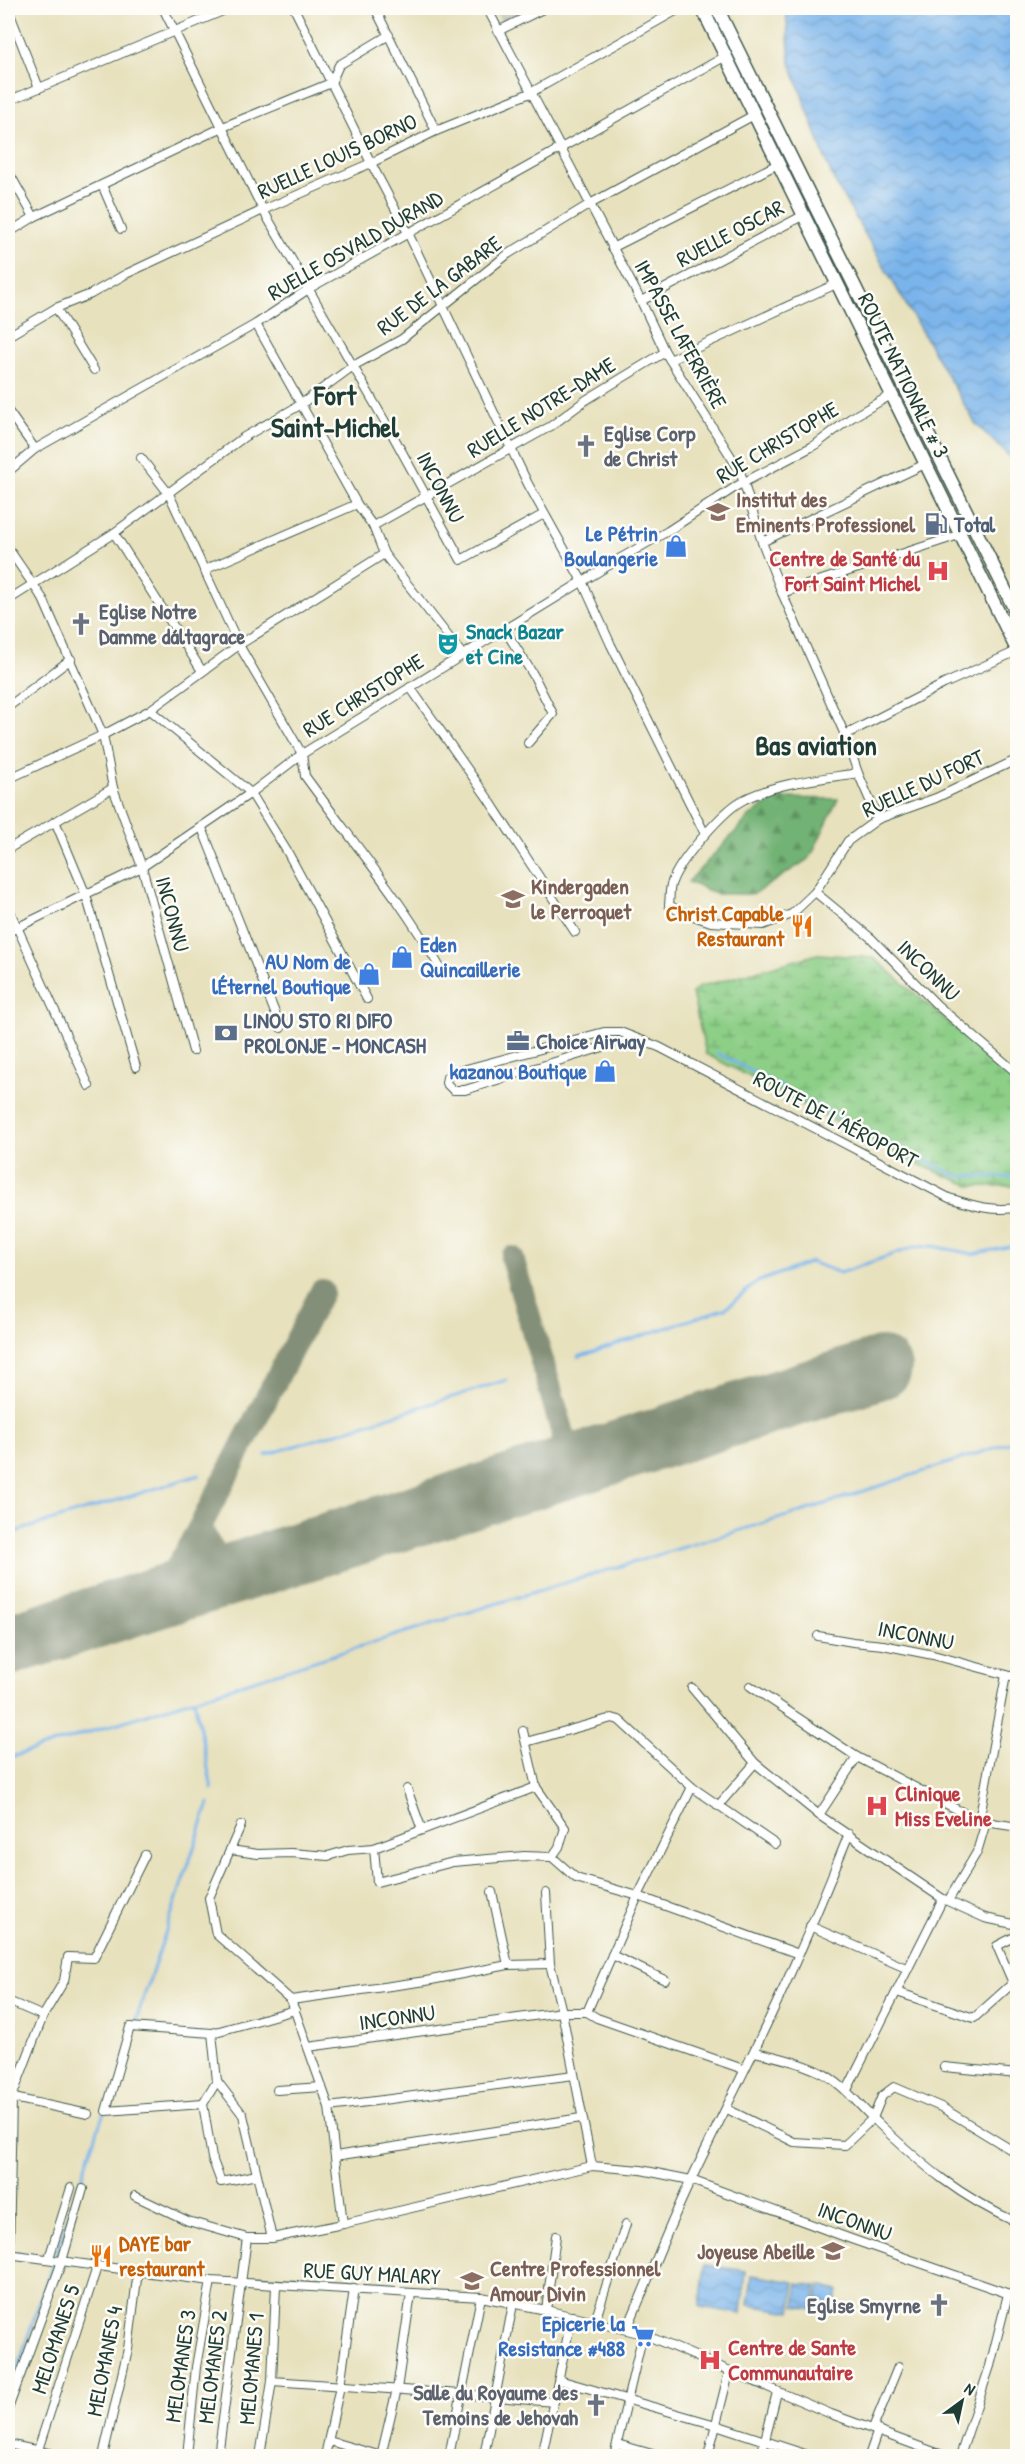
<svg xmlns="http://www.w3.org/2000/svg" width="1025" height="2464" font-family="'Patrick Hand',sans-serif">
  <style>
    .industrial { fill: url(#industrial-grid) }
    .forest { fill: url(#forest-firs); stroke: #487854; stroke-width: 1.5 }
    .wetland { fill: url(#wetland-marsh); stroke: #56865e; stroke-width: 1.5 }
    .water { fill: url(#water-waves); stroke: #4c7890; stroke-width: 1.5 }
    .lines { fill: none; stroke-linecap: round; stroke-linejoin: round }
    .stream { stroke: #79b4eb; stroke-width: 3 }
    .taxiway { stroke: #838f78; stroke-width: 24 }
    .runway { stroke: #838f78; stroke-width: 62 }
    .street-casing { stroke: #3d5649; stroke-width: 10 }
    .primary-casing { stroke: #3d5649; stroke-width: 15 }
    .street { stroke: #fff; stroke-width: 8 }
    .primary { stroke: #fff; stroke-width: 12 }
    .labels { text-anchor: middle; stroke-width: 5; stroke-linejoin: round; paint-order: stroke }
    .street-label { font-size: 22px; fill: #1f3d34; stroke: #fdfcf7 }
    .worship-label { font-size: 22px; font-weight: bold; fill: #5b616d; stroke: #fdfcf7; text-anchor: start }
    .education-label { font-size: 22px; font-weight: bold; fill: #785e54; stroke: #fdfcf7; text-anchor: start }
    .service-label { font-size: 22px; font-weight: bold; fill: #4e5e75; stroke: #fdfcf7; text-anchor: start }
    .shop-label { font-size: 22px; font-weight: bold; fill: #366cbe; stroke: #fdfcf7; text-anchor: end }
    .health-label { font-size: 22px; font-weight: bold; fill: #be3a42; stroke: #fdfcf7; text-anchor: start }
    .culture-label { font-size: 22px; font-weight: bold; fill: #0d838f; stroke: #fdfcf7; text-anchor: start }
    .food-label { font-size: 22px; font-weight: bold; fill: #c56008; stroke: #fdfcf7; text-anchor: end }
    .district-label { font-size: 28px; font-weight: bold; fill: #1f3d34; stroke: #fdfcf7 }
  </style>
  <defs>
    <pattern id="industrial-grid" width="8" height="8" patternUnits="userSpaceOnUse" patternTransform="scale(1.5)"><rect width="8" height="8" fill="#c5c5b8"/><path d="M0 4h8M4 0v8" fill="none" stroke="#9fa196"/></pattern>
    <pattern id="forest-firs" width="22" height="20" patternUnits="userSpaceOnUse" patternTransform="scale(1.5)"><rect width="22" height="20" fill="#72b274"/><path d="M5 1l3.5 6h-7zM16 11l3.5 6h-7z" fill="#5d9260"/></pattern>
    <pattern id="wetland-marsh" width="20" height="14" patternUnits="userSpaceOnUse" patternTransform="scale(1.5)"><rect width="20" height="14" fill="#8dcf87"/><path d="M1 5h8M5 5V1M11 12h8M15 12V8" fill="none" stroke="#73a96f"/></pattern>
    <pattern id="water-waves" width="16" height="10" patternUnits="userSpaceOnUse" patternTransform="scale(1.5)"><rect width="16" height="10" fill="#79b4eb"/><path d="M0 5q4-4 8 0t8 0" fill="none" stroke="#6394bf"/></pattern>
  </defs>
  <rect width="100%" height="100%" fill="#fdfcf7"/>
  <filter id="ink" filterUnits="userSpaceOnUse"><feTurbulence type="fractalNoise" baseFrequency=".0167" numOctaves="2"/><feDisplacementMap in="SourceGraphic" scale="12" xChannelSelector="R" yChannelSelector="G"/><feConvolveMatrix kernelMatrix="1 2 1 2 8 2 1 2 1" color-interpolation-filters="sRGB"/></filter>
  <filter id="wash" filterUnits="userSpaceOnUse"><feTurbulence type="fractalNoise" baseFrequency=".008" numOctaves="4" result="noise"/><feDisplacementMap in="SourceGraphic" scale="24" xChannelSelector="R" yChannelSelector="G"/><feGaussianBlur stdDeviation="1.35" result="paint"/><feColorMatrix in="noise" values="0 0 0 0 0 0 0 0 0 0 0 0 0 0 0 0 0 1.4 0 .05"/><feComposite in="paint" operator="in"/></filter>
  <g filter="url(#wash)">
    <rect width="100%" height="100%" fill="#e7e1bd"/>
    <path class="industrial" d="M493 8H539L504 25Z"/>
    <path class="forest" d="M777 798 838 799 810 858 754 894H717L688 882 751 815Z"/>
    <path class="wetland" d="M818 954 874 958 1017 1082V1186H971L909 1160 706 1054 692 993 699 987Z"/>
    <g class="water">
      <path d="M786 8H1017V464L975 423 837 186 829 169 790 62Z"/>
      <path d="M705 2265 746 2271 741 2314 700 2307Z"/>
      <path d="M752 2275 795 2282 791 2312 748 2305Z"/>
      <path d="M798 2283 817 2286 813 2309 795 2306Z"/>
      <path d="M820 2285 838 2290 834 2312 815 2309Z"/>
    </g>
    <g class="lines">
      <g class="stream">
        <path d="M717 1053 873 1135 957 1176 1018 1177"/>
        <path d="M578 1357 726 1308 757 1282 811 1262 840 1273 914 1247 933 1246 973 1254 1018 1245"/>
        <path d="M266 1455 507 1380"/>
        <path d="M8 1534 199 1475"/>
        <path d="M194 1699 212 1789"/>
        <path d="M8 1758 482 1608 804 1511 1018 1440"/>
        <path d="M134 2026 209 1803"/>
        <path d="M8 2396 104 2112"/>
      </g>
      <g class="taxiway">
        <path d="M512 1258 564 1437 575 1451 601 1457"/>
        <path d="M545 1475 562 1458 564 1437"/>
        <path d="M201 1525C206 1550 222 1562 246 1569"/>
        <path d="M149 1600 178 1566 201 1525 322 1291"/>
      </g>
      <path class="runway" d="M8 1645 881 1368"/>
    </g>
  </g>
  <g filter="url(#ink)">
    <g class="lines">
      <g class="street-casing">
        <g id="street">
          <path d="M163 8 263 210 391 432 461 560 544 514"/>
          <path d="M294 8 371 163 409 235 528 484 582 581 611 645 705 834"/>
          <path d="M375 8 436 131"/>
          <path d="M487 8 641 301 665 352 740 471 762 542 782 593 845 735 858 773 878 819"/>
          <path d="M8 9 39 88"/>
          <path d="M498 31 545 8"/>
          <path d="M8 101 230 8"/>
          <path d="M8 171 34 217"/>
          <path d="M102 185 121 229"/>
          <path d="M8 233 34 217 223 127 331 83 339 65 389 35"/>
          <path d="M612 248 778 164"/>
          <path d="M641 301 804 215"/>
          <path d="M56 308 94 370"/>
          <path d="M256 324 357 504 373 526 384 554 462 654"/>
          <path d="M8 336 56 308 91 294 126 274 263 210 371 163 436 131 530 93 681 8"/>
          <path d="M670 360 836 284"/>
          <path d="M8 411 35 449"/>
          <path d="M141 458 169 494 239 645 302 754 305 776C352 841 404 903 443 973"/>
          <path d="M8 472 35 449 256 324 310 288 726 56"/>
          <path d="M373 526 551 426 586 400 665 352"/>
          <path d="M114 533 202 671"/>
          <path d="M762 542 925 464"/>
          <path d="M8 548 43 599 103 735 113 788 142 867 193 1051"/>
          <path d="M204 570 357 504"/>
          <path d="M782 593 959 535"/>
          <path d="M8 600 114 533 244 437 300 405 353 366 402 339 508 254 590 204 754 115"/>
          <path d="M505 630 534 676 553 714 528 743"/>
          <path d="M410 687 489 800 575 932"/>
          <path d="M8 707 71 659"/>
          <path d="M150 710 251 793 288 853 367 999"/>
          <path d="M845 735 944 684 1017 651"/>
          <path d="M858 773C821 779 779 782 745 799 725 808 679 861 672 882 669 888 670 898 669 905L679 911 711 922 763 925 792 914 815 892 848 841 878 819 936 798 1018 759"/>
          <path d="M8 779 103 735 150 710 239 645 384 554"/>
          <path d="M55 821 86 895 136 1067"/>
          <path d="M202 828 281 1028"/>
          <path d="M8 849 113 788"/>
          <path d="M815 892 871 938 937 1005 1018 1074"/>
          <path d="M8 907 89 1086"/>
          <path d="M8 932 142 867 251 793 302 754 619 559 668 531 737 486 815 445 851 418 891 395"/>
          <path d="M642 1041 619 1042 465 1090H453L446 1083 447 1077 455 1072 604 1032H620L659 1047 949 1198C971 1205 995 1213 1018 1207"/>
          <path d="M818 1636 853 1642 883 1645 933 1655 1018 1678"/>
          <path d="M750 1686 857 1757 979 1821 1018 1827"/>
          <path d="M692 1688 755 1763 819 1815 943 1899 985 1918 1018 1925"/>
          <path d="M523 1731 536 1787"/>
          <path d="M526 1742 612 1718 619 1720 692 1787 775 1844"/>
          <path d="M407 1789 422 1830"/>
          <path d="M718 1806 755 1763"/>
          <path d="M819 1815 857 1757"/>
          <path d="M979 1821 1006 1675"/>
          <path d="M241 1825 209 1898 216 1934 291 2000 329 2107 343 2224"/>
          <path d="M374 1848 377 1882 453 1862 524 1856 552 1857 576 1878 638 1896 799 1954"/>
          <path d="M230 1850 258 1854 291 1853 328 1856 348 1850 374 1848 536 1787 565 1828 559 1847 552 1857"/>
          <path d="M492 1892 508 1965"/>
          <path d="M546 1893 550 1964 562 2012 592 2166"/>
          <path d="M948 1901 977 1852 986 1822"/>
          <path d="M810 1926 908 1969"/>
          <path d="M612 1955 665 1980"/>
          <path d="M897 1992 974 2018 1013 1983 997 1946 1018 1935"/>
          <path d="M291 2000 426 1981 508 1965 550 1964"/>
          <path d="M8 2001 43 2016"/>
          <path d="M587 2012 638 1896 692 1787"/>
          <path d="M212 2033 217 2081 243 2115 272 2238"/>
          <path d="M308 2047 562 2012H587L597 2018 743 2069"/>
          <path d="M755 2052C777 2057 799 2062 820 2072 844 2084 858 2105 878 2123 923 2166 960 2197 1018 2223"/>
          <path d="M944 2067 1018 2074"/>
          <path d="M217 2081 203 2104 212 2158 221 2182 257 2175"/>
          <path d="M277 2090 322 2087"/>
          <path d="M847 2090 943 1899"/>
          <path d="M9 2097 88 2114"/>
          <path d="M203 2104 106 2111 130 2027 212 2033 295 2010"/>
          <path d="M329 2107 574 2075"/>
          <path d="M727 2109 794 2142 845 2145 873 2118 882 2096 894 2087 941 2107 1018 2154"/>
          <path d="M335 2156 581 2118"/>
          <path d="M135 2196 188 2221 247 2238H272L343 2224 592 2166 641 2170 691 2180 851 2239 1018 2297"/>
          <path d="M8 2254 211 2281 481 2297 546 2310 643 2334 831 2414 945 2456"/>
          <path d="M9 2254 12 2097 43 2016 64 1981 68 1957 94 1958 145 1855"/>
          <path d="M49 2258 71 2188"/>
          <path d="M546 2310 556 2236"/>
          <path d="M595 2321 626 2224"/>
          <path d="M627 2329C649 2279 668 2227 692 2178 727 2104 765 2032 798 1956 816 1916 832 1875 849 1834"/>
          <path d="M559 2380 716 2425 811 2456"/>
          <path d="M272 2381 461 2394 554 2402"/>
          <path d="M8 2409 62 2261 83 2189"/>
          <path d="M873 2428 898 2367"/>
          <path d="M329 2441 382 2456"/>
          <path d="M8 2444 61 2456"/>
          <path d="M617 2444 659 2456"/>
          <path d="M36 2456 97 2267"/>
          <path d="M103 2456 128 2349 138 2271"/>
          <path d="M187 2456 196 2367 211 2281"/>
          <path d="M218 2456 247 2238"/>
          <path d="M260 2456 272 2381 276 2285"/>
          <path d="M325 2456 340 2386 354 2289"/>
          <path d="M381 2456 397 2389 411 2294"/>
          <path d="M449 2456 481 2297"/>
          <path d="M484 2456 513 2304"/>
          <path d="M542 2456 572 2316"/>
          <path d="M614 2456 643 2334"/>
          <path d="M708 2456 729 2372"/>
          <path d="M761 2456 777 2392"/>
          <path d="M869 2456 878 2430"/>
          <path d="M960 2456 990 2366 1008 2294"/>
        </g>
      </g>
      <g class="primary-casing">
        <g id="primary">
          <path d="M702 8 1018 652"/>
          <path d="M717 8 1018 616"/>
        </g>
      </g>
      <use href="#street" class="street"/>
      <use href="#primary" class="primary"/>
    </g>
  </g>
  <defs>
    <g id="church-bare" transform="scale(1.8)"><path d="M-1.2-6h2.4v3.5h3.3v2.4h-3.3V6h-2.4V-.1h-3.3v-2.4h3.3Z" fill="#6b7280" stroke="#fdfcf7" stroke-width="2.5" paint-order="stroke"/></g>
    <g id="university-bare" transform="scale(1.8)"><path d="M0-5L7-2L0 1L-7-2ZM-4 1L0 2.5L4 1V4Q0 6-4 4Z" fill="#8d6e63" stroke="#fdfcf7" stroke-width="2.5" paint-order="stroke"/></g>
    <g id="fuel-bare" transform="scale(1.8)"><path d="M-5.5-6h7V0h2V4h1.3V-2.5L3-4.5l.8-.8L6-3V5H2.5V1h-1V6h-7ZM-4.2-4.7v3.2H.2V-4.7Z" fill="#5c6f8a" stroke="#fdfcf7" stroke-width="2.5" paint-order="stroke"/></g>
    <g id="shop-bare" transform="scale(1.8)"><path d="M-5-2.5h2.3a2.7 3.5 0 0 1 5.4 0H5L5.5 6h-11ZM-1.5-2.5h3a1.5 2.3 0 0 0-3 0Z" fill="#3f7fe0" stroke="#fdfcf7" stroke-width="2.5" paint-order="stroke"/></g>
    <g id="hospital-bare" transform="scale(1.8)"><path d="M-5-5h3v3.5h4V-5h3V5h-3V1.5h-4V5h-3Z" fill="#e0444e" stroke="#fdfcf7" stroke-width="2.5" paint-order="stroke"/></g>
    <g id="theatre-bare" transform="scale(1.8)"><path d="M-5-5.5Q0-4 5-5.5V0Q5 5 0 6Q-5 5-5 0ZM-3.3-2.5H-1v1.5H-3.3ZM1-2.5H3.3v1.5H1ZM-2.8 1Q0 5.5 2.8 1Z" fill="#0f9aa8" stroke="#fdfcf7" stroke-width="2.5" paint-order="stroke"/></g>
    <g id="school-bare" transform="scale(1.8)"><path d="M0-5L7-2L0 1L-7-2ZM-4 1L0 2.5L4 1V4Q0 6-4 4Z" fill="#8d6e63" stroke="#fdfcf7" stroke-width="2.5" paint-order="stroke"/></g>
    <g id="restaurant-bare" transform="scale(1.8)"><path d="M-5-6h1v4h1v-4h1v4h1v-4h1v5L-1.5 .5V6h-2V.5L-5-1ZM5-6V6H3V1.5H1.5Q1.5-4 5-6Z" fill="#e8710a" stroke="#fdfcf7" stroke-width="2.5" paint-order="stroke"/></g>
    <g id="bank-bare" transform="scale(1.8)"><path d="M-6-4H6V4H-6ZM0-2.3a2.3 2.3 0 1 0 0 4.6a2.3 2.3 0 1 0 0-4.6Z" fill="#5c6f8a" stroke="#fdfcf7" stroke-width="2.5" paint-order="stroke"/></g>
    <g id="office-bare" transform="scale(1.8)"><path d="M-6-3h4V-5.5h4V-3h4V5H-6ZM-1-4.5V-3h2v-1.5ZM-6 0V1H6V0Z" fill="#5c6f8a" stroke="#fdfcf7" stroke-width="2.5" paint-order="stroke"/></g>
    <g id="supermarket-bare" transform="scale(1.8)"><path d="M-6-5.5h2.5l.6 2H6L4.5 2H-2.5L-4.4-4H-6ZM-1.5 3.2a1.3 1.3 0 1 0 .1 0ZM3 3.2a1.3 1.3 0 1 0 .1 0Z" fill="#3f7fe0" stroke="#fdfcf7" stroke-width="2.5" paint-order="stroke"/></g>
  </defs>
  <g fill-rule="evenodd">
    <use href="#church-bare" x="586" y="446"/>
    <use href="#university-bare" x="718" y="512"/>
    <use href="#fuel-bare" x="936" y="524"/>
    <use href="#shop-bare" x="676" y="546"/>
    <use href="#hospital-bare" x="938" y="571"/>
    <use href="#church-bare" x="81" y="624"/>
    <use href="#theatre-bare" x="448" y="644"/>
    <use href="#school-bare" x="513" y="899"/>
    <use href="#restaurant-bare" x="802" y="926"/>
    <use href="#shop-bare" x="402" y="957"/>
    <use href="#shop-bare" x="369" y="974"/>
    <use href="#bank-bare" x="226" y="1033"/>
    <use href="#office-bare" x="518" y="1041"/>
    <use href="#shop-bare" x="605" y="1071"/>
    <use href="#hospital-bare" x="877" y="1806"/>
    <use href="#school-bare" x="833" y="2251"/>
    <use href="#restaurant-bare" x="101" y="2256"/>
    <use href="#university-bare" x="472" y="2281"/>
    <use href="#church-bare" x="939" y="2305"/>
    <use href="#supermarket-bare" x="643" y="2336"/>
    <use href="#hospital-bare" x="710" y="2360"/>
    <use href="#church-bare" x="596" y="2405"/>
  </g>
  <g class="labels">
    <g class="street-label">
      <text transform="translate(337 156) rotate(-25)" y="8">RUELLE LOUIS BORNO</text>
      <text transform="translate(730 233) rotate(-28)" y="8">RUELLE OSCAR</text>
      <text transform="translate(355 245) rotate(-30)" y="8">RUELLE OSVALD DURAND</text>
      <text transform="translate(439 285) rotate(-37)" y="8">RUE DE LA GABARE</text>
      <text transform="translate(681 334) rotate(61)" y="8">IMPASSE LAFERRIÈRE</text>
      <text transform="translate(904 375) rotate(64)" y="8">ROUTE NATIONALE # 3</text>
      <text transform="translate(541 407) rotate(-32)" y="8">RUELLE NOTRE-DAME</text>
      <text transform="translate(777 442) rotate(-31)" y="8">RUE CHRISTOPHE</text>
      <text transform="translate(441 487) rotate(62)" y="8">INCONNU</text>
      <text transform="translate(363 695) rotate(-32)" y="8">RUE CHRISTOPHE</text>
      <text transform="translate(923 783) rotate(-25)" y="8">RUELLE DU FORT</text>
      <text transform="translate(173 914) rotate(75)" y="8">INCONNU</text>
      <text transform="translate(929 970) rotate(44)" y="8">INCONNU</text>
      <text transform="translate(836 1119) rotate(28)" y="8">ROUTE DE L'AÉROPORT</text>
      <text transform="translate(916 1635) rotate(11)" y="8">INCONNU</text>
      <text transform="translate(397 2017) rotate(-8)" y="8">INCONNU</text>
      <text transform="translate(855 2221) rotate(20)" y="8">INCONNU</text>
      <text transform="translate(372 2273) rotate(3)" y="8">RUE GUY MALARY</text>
      <text transform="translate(55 2339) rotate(-72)" y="8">MELOMANES 5</text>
      <text transform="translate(104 2361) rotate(-79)" y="8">MELOMANES 4</text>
      <text transform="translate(180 2366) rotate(-82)" y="8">MELOMANES 3</text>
      <text transform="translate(212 2367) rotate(-83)" y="8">MELOMANES 2</text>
      <text transform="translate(251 2369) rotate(-85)" y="8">MELOMANES 1</text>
    </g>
    <g class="worship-label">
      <text x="604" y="441">Eglise Corp<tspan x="604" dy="25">de Christ</tspan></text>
      <text x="99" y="619">Eglise Notre<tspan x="99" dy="25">Damme dáltagrace</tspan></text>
      <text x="921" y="2313" text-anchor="end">Eglise Smyrne</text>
      <text x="578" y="2400" text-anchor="end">Salle du Royaume des<tspan x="578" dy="25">Temoins de Jehovah</tspan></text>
    </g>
    <g class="education-label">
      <text x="736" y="507">Institut des<tspan x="736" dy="25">Eminents Professionel</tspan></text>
      <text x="531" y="894">Kindergaden<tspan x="531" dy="25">le Perroquet</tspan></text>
      <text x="815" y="2259" text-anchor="end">Joyeuse Abeille</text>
      <text x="490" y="2276">Centre Professionnel<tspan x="490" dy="25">Amour Divin</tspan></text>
    </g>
    <g class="service-label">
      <text x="954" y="532">Total</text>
      <text x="244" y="1028">LINOU STO RI DIFO<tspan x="244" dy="25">PROLONJE - MONCASH</tspan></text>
      <text x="536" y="1049">Choice Airway</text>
    </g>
    <g class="shop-label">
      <text x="658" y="541">Le Pétrin<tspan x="658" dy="25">Boulangerie</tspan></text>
      <text x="420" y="952" text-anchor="start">Eden<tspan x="420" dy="25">Quincaillerie</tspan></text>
      <text x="351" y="969">AU Nom de<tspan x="351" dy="25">lÉternel Boutique</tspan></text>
      <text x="587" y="1079">kazanou Boutique</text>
      <text x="625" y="2331">Epicerie la<tspan x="625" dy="25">Resistance #488</tspan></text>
    </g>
    <g class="health-label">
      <text x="920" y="566" text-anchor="end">Centre de Santé du<tspan x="920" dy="25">Fort Saint Michel</tspan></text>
      <text x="895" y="1801">Clinique<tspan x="895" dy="25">Miss Eveline</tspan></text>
      <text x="728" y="2355">Centre de Sante<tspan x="728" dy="25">Communautaire</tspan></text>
    </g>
    <g class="culture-label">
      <text x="466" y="639">Snack Bazar<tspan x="466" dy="25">et Cine</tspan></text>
    </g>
    <g class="food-label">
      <text x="784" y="921">Christ Capable<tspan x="784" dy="25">Restaurant</tspan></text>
      <text x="119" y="2251" text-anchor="start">DAYE bar<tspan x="119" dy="25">restaurant</tspan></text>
    </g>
    <g class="district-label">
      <text x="335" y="405">Fort<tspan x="335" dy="32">Saint-Michel</tspan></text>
      <text x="816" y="755">Bas aviation</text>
    </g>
  </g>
  <rect width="1025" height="2464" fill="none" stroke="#fdfcf7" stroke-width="30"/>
  <g transform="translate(962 2401) rotate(33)" stroke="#fdfcf7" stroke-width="4.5" paint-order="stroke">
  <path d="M0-4.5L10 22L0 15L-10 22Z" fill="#1f3d34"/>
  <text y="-9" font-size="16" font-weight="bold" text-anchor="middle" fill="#1f3d34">N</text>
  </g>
</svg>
